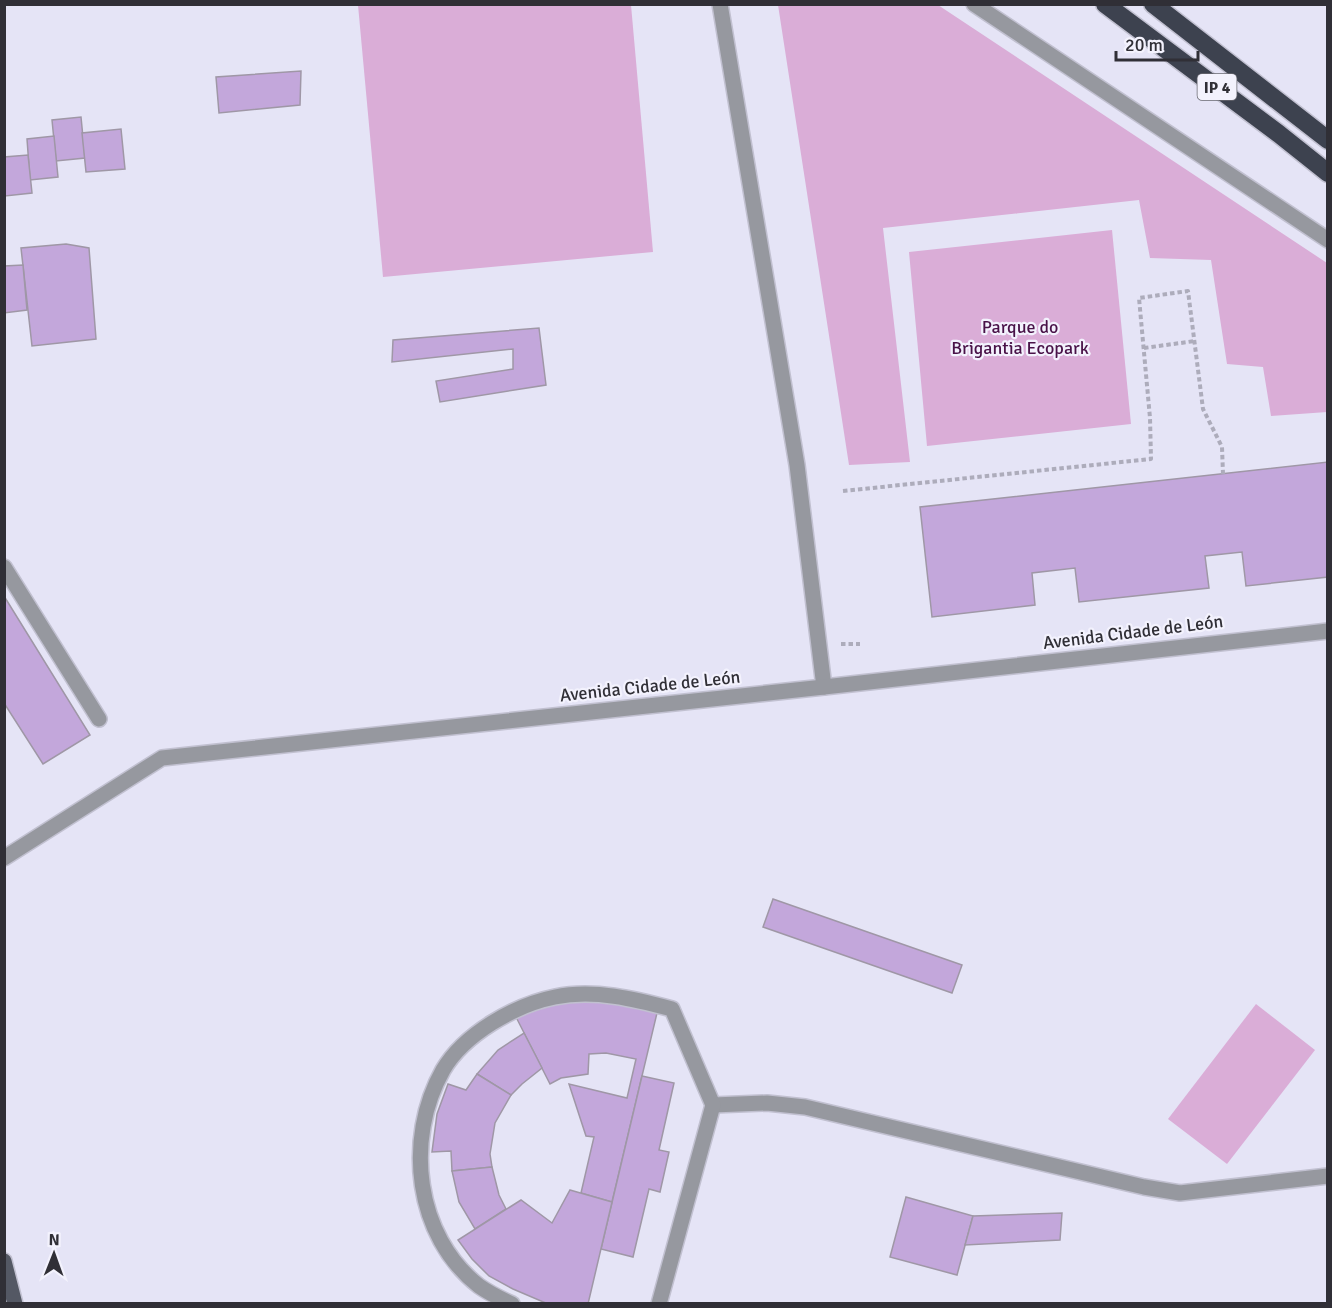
<svg xmlns="http://www.w3.org/2000/svg" width="1332" height="1308" font-family="Signika,sans-serif">
  <style>
    .green { fill: #daadd7 }
    .building { fill: #c3a7db; stroke: #9f97a6; stroke-width: 1.5 }
    .lines { fill: none; stroke-linecap: round; stroke-linejoin: round }
    .minor-casing { stroke: #c1c0d0; stroke-width: 18 }
    .major-casing { stroke: #c1c0d0; stroke-width: 18 }
    .highway-casing { stroke: #c1c0d0; stroke-width: 21 }
    .path { stroke: #adacbb; stroke-width: 4; stroke-dasharray: 4.5 3; stroke-linecap: butt }
    .minor { stroke: #96989f; stroke-width: 15 }
    .major { stroke: #545864; stroke-width: 15 }
    .highway { stroke: #3d424f; stroke-width: 18 }
    .labels { text-anchor: middle; stroke-width: 4.5; stroke-linejoin: round; paint-order: stroke }
    .shield { fill: #f3f2fd; stroke: #6a6a72; stroke-width: 1.5 }
    .shield-label { font-size: 16px; font-weight: bold; fill: #302f36 }
    .park-label { font-size: 18px; fill: #491248; stroke: #f3f2fd }
    .street-label { font-size: 18px; fill: #302f36; stroke: #f3f2fd }
  </style>
  <rect width="100%" height="100%" fill="#e5e4f6"/>
  <g class="green">
    <path d="M358 5H631L653 252 383 277Z"/>
    <path d="M778 5H938L1327 263V412L1271 416 1263 367 1227 364 1211 260 1150 258 1139 200 883 228 910 462 849 465Z"/>
    <path d="M1112 230 1131 424 927 446 909 252Z"/>
    <path d="M1256 1004 1315 1050 1227 1164 1168 1119Z"/>
  </g>
  <g class="building">
    <path d="M301 71 300 105 219 113 216 77Z"/>
    <path d="M81 117 85 158 56 161 52 120Z"/>
    <path d="M121 129 125 169 86 172 82 133Z"/>
    <path d="M54 136 58 177 30 180 27 139Z"/>
    <path d="M28 155 32 193 5 196 4 157Z"/>
    <path d="M66 244 89 248 96 339 32 346 21 248Z"/>
    <path d="M23 265 27 310 4 313V266Z"/>
    <path d="M539 328 546 385 440 402 436 381 513 369V349L392 362 393 340Z"/>
    <path d="M1328 462V577L1246 586 1242 552 1205 556 1209 588 1079 602 1075 568 1032 573 1035 605 932 617 920 507Z"/>
    <path d="M4 596 90 735 43 764 4 703Z"/>
    <path d="M773 899 962 965 952 993 763 927Z"/>
    <path d="M579 1001H605L632 1005 657 1013 612 1202 581 1193 594 1137 586 1136 569 1084 627 1098 636 1059 606 1053 589 1054 588 1074 561 1078 550 1084 516 1017 552 1004Z"/>
    <path d="M524 1033 542 1068 522 1084 511 1095 477 1074 498 1050Z"/>
    <path d="M477 1074 511 1095 495 1123 490 1154 492 1167 452 1171 451 1151 432 1152 437 1114 448 1084 466 1090Z"/>
    <path d="M642 1076 674 1083 659 1150 669 1152 660 1192 649 1189 633 1257 601 1249Z"/>
    <path d="M492 1167 499 1195 506 1209 475 1229 459 1202 452 1171Z"/>
    <path d="M570 1190 612 1202 588 1304H548L513 1289 489 1276 472 1259 458 1240 521 1200 552 1223Z"/>
    <path d="M906 1197 973 1216 957 1275 890 1257Z"/>
    <path d="M1062 1213 1060 1240 965 1245 973 1216Z"/>
  </g>
  <g class="lines">
    <g class="minor-casing">
      <g id="minor">
        <path d="M720 4 797 465 824 687"/>
        <path d="M974 4 1328 240"/>
        <path d="M4 567 99 719"/>
        <path d="M4 858 162 758 824 687 1328 631"/>
        <path d="M713 1105 767 1103 805 1107 1144 1187 1180 1193 1328 1176"/>
        <path d="M512 1304C501 1299 489 1293 479 1286 415 1236 404 1139 443 1070 464 1034 515 1005 555 997 594 989 635 999 672 1009L713 1105 659 1304"/>
      </g>
    </g>
    <g class="major-casing">
      <path id="major" d="M4 1261 15 1304"/>
    </g>
    <g class="highway-casing">
      <g id="highway">
        <path d="M1105 4 1279 134 1328 173"/>
        <path d="M1153 4 1328 140"/>
      </g>
    </g>
    <g class="path">
      <path d="M1144 348 1195 341"/>
      <path d="M843 491 1151 459 1150 418 1139 298 1188 291 1203 409 1222 447 1223 474"/>
      <path d="M841 644H860"/>
    </g>
    <use href="#minor" class="minor"/>
    <use href="#major" class="major"/>
    <use href="#highway" class="highway"/>
  </g>
  <g class="labels">
    <rect class="shield" x="1197.5" y="74" width="39" height="26" rx="4.5"/>
    <g class="shield-label">
      <text x="1217" y="93">IP 4</text>
    </g>
    <g class="park-label">
      <text x="1020" y="333">Parque do<tspan x="1020" dy="21">Brigantia Ecopark</tspan></text>
    </g>
    <g class="street-label">
      <text transform="translate(1133 632) rotate(-7)" y="6">Avenida Cidade de León</text>
      <text transform="translate(650 686) rotate(-6)" y="6">Avenida Cidade de León</text>
    </g>
  </g>
  <rect width="1332" height="1308" fill="none" stroke="#302f36" stroke-width="12"/>
  <g transform="translate(54 1254) rotate(1)" stroke="#f3f2fd" stroke-width="4.5" paint-order="stroke">
  <path d="M0-4.5L10 22L0 15L-10 22Z" fill="#302f36"/>
  <text y="-9" font-size="16" font-weight="bold" text-anchor="middle" fill="#302f36">N</text>
  </g>
  <path d="M1116 51v9h82v-9" fill="none" stroke="#302f36" stroke-width="3"/>
  <text x="1125" y="51" font-size="18" fill="#302f36" stroke="#f3f2fd" stroke-width="4.5" paint-order="stroke">20 m</text>
</svg>
